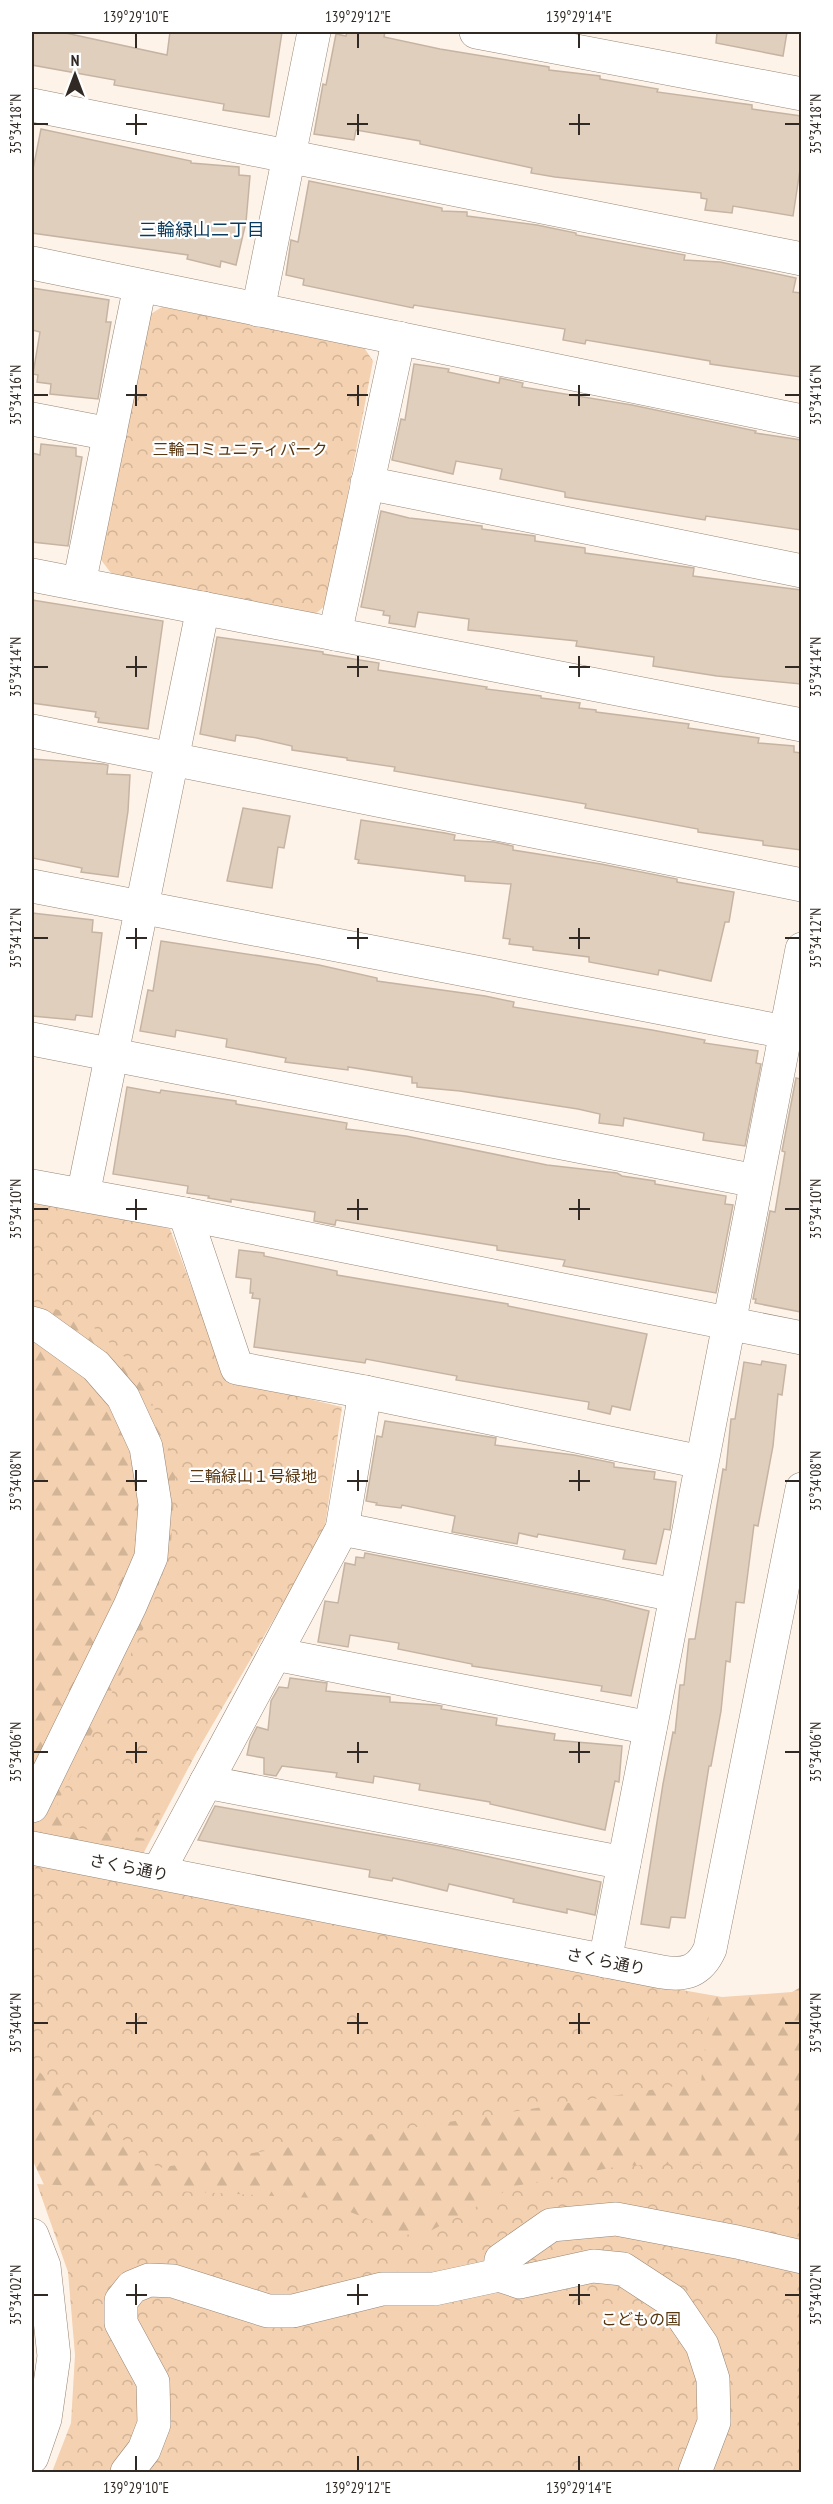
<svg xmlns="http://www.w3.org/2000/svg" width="833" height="2504" font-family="'PT Sans Narrow','Noto Sans JP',sans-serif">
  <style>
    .forest { fill: url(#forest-firs) }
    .park { fill: url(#park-crowns) }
    .building { fill: #e1cfbe; stroke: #c6b4a3; stroke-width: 1.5 }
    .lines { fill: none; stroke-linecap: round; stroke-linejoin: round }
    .minor-casing { stroke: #978676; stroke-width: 34 }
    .minor { stroke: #fff; stroke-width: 33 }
    .ticks { fill: none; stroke: #312a24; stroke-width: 2 }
    .labels { text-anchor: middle; stroke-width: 4.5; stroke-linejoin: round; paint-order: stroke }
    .park-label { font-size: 16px; fill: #56350f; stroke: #fff }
    .street-label { font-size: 16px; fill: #312a24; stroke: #fff }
    .neighbourhood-label { font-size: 18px; fill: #093b5e; stroke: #fff }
    .neatline { fill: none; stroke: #312a24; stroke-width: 2 }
    .ticks-label { font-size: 15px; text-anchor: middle; fill: #312a24 }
  </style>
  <defs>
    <pattern id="forest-firs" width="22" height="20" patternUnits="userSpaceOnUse" patternTransform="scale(1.5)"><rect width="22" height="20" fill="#f4d1b0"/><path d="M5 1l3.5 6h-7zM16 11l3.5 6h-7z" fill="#d2b497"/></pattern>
    <pattern id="park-crowns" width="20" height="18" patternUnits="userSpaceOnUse" patternTransform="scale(1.5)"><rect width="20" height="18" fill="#f4d1b0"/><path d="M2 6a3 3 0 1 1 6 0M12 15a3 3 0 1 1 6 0" fill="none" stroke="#d2b497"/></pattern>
  </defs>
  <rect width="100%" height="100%" fill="#fef3e9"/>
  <path class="forest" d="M32 1211 312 1533 123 1892 722 1997 792 1992 801 1987V2312L86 2275 32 2159Z"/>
  <g class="park">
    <path d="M162 307 363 346 373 361 327 604 314 615 111 573 101 560 149 315Z"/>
    <path d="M32 1196 170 1229 226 1379 342 1407 324 1533 146 1839 66 1826 57 1804 149 1617 171 1544 176 1465 140 1372 85 1319 32 1301Z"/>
    <path d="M37 1863 711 1996 701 2082 158 2168 32 2066V1878Z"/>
    <path d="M736 2161 801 2163V2472H52L71 2423 75 2355 68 2272 37 2184 314 2198 417 2238 515 2186 620 2166Z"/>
  </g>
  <g class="building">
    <path d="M32 32H61L167 55 170 32H282L269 117 223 110 224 104 114 85 115 80 32 65Z"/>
    <path d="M347 32H385L384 37 440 49 549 67V70L600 76V79L658 89 657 92 752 105V109L801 116V163L793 216 733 206 732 213 705 210 707 199 701 198V193L555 177 531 173 532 168 420 144V141L356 130 354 140 314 134 323 84 326 85 336 34 346 36Z"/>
    <path d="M717 32H787L783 56 716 43Z"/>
    <path d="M41 129 191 161V163L239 167V175L250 176 246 222 236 265 221 261 220 267 187 259 188 255 32 233V174Z"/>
    <path d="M309 181 442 208V211L467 212V216L537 225 576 233V235L685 255 684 260 720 262 796 278 793 292 801 293V377L710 364V361L586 340 585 344 563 340 565 329 414 305 413 308 303 285 304 279 286 275 291 240 298 242Z"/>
    <path d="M32 288 109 300 106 322H111L98 399 50 394 51 384 37 382 38 375 33 374 40 332 32 330Z"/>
    <path d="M414 364 449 369 448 372 499 383 500 378 523 383 522 387 632 405 756 431 755 433 801 440V530L706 516 705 520 565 497V492L500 479 502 469 456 461 453 474 392 460 401 419 405 420Z"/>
    <path d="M41 444 76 448V456L82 457 68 546 32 542V453L40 455Z"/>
    <path d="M381 511 409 518 482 526V529L535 536V541L585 548V553L694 568 693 576 801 590V684L717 676 653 666 654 657 576 646 577 641 468 630 469 619 418 612 415 627 389 623 390 616 383 615 384 611 361 607Z"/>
    <path d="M32 600 163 621 148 729 98 722 99 718 95 717 96 712 32 703Z"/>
    <path d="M217 637 323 652V654L379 663 378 670 487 687 486 689 541 696V698L580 703 579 708 596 710V712L689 724 688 728 759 738 758 743 794 746V752L801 753V850L763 845V841L698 832V829L585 808 586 804 394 771 395 767 347 760V758L292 750V746L257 738 236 735 235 741 200 734Z"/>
    <path d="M32 759 103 764 108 765 107 774 130 775 128 811 118 877 81 872 82 868 32 858Z"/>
    <path d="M243 808 290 816 284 848 278 847 272 888 227 881Z"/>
    <path d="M361 820 445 833 455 835 454 840 494 842 513 846V850L601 864 677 879V882L734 892 729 922H725L711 981 659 970 658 975 589 962V957L533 950V947L509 944 510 939 503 938 511 884 465 881V876L358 863 359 860 355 859Z"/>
    <path d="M32 913 93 920 92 932 102 933 92 1017 76 1015 75 1020 32 1016Z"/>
    <path d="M161 941 319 965 377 978V981L485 996 514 1002 513 1007 652 1030 705 1040 704 1043 758 1051 756 1063 761 1064 745 1146 703 1140 704 1133 624 1118 623 1126 599 1123 600 1114 578 1109 460 1091 417 1087V1083H412V1077L348 1067V1070L285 1062 286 1058 226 1047 227 1039 176 1030 175 1037 140 1031 148 990 153 991Z"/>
    <path d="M796 1078 801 1079V1312L755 1303 756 1299H753L770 1211 775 1212 785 1152 782 1151Z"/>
    <path d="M127 1087 160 1093 161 1090 236 1101V1104L347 1123 346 1129 406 1136 547 1165 617 1173 622 1176 655 1181V1184L726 1196 725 1204 733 1205 716 1293 563 1266 565 1260 497 1250V1246L336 1220 335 1225 314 1221 315 1212 231 1199V1202L208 1198 209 1196 187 1193 188 1186 113 1174Z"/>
    <path d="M239 1250 264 1253V1256L337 1271V1275L508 1304V1306L647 1334 630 1410 612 1406 610 1414 588 1409 589 1402 456 1380 457 1376 366 1359 365 1363 254 1347 260 1299 252 1298 253 1293H250L251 1279 236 1277Z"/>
    <path d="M762 1361 786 1365 782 1395 778 1394 773 1446 758 1526 754 1525 744 1603 736 1602 730 1662 726 1661 721 1711 711 1766H709L685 1918 671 1917 669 1928 641 1924 663 1784 673 1732 675 1733 680 1685H684L689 1639H695L723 1469 726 1470 731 1419H735L744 1362 761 1365Z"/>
    <path d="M385 1421 496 1438 495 1445 574 1455 614 1463V1467L655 1472 654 1479 676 1482 670 1530 664 1529 656 1564 623 1559 625 1550 538 1534 537 1537 519 1533 517 1544 452 1532 455 1516 402 1505 401 1508 376 1505 377 1503 366 1501 377 1436 382 1437Z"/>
    <path d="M365 1553 605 1600 649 1611 631 1696 601 1691 602 1686 472 1666V1664L398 1649 399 1643 350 1635 348 1647 318 1642 325 1601 338 1603 345 1563 355 1565 356 1557 364 1558Z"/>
    <path d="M290 1678 327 1683 326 1691 390 1697V1702L436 1705 442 1706 441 1709 497 1718 496 1725 555 1734 554 1740 622 1746 619 1782 615 1781 605 1830 490 1804V1802L419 1790 420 1784 374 1776 373 1783 336 1777 337 1773 282 1766 276 1776 264 1774V1758L247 1755 250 1741 257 1727 268 1730 271 1701 279 1687 288 1688Z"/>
    <path d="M215 1806 445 1847 601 1882 595 1915 567 1909V1913L513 1902 514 1899 449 1884 447 1891 393 1878 392 1881 369 1877 370 1870 198 1840Z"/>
  </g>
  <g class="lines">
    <g class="minor-casing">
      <g id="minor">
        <path d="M476 32 802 94"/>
        <path d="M32 105 802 259"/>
        <path d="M32 263 802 421"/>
        <path d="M258 310 314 32"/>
        <path d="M32 419 110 434"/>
        <path d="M367 483 802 571"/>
        <path d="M32 575 802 725"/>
        <path d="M79 584 140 286"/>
        <path d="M335 634 399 338"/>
        <path d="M32 731 802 885"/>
        <path d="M32 886 785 1032"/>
        <path d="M32 1039 756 1181"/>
        <path d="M32 1186 185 1214 802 1338"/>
        <path d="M83 1195 203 608"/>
        <path d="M185 1214 237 1368 365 1392 701 1462"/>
        <path d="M32 1323 39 1325 96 1366 123 1397 146 1447 155 1504 151 1557 130 1606 32 1806"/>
        <path d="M342 1529 675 1595"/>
        <path d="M275 1654 650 1728"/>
        <path d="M206 1782 624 1863"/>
        <path d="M32 1848 662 1972C686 1976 700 1971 710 1949L802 1489"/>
        <path d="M158 1872 342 1529 365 1392"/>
        <path d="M605 1961 802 949"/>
        <path d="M32 2235 44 2266 54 2356 45 2419 32 2457"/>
        <path d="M499 2275 501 2260 551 2225 616 2219 737 2242 802 2257"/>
        <path d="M127 2472 144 2450 154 2424 153 2382 121 2323V2301L132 2287 149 2280 173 2281 268 2311H293L382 2289H434L499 2275 520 2282 593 2266 623 2269 672 2301 702 2345 713 2379 714 2422 695 2472"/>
      </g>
    </g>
    <use href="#minor" class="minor"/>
  </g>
  <path class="ticks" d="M136 33V48M358 33V48M579 33V48M136 114V135M358 114V135M579 114V135M33 124H48M126 124H147M347 124H368M569 124H590M785 124H800M136 385V406M358 385V406M579 385V406M33 395H48M126 395H147M347 395H368M569 395H590M785 395H800M136 656V677M358 656V677M579 656V677M33 667H48M126 667H147M347 667H368M569 667H590M785 667H800M136 928V949M358 928V949M579 928V949M33 938H48M126 938H147M347 938H368M569 938H590M785 938H800M136 1199V1220M358 1199V1220M579 1199V1220M33 1209H48M126 1209H147M347 1209H368M569 1209H590M785 1209H800M136 1470V1491M358 1470V1491M579 1470V1491M33 1481H48M126 1481H147M347 1481H368M569 1481H590M785 1481H800M136 1742V1763M358 1742V1763M579 1742V1763M33 1752H48M126 1752H147M347 1752H368M569 1752H590M785 1752H800M136 2013V2034M358 2013V2034M579 2013V2034M33 2023H48M126 2023H147M347 2023H368M569 2023H590M785 2023H800M136 2284V2305M358 2284V2305M579 2284V2305M33 2295H48M126 2295H147M347 2295H368M569 2295H590M785 2295H800M136 2456V2471M358 2456V2471M579 2456V2471"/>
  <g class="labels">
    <g class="park-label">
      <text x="240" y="455">三輪コミュニティパーク</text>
      <text x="253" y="1482">三輪緑山１号緑地</text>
      <text x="641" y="2325">こどもの国</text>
    </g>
    <g class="street-label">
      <text transform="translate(129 1867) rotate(11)" y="6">さくら通り</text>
      <text transform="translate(606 1961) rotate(11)" y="6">さくら通り</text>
    </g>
    <g class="neighbourhood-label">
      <text x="202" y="236">三輪緑山二丁目</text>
    </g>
  </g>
  <rect width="833" height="2504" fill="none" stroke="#ffffff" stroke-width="66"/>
  <g transform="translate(75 75)" stroke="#ffffff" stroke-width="4.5" paint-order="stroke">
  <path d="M0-4.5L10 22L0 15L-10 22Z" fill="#312a24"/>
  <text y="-9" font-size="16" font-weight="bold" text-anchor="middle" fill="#312a24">N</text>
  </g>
  <rect x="33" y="33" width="767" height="2438" class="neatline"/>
  <g class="ticks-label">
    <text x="136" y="22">139°29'10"E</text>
    <text x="358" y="22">139°29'12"E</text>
    <text x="579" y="22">139°29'14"E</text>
    <text transform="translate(16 124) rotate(-90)" y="5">35°34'18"N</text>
    <text transform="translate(816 124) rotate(-90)" y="5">35°34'18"N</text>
    <text transform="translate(16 395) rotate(-90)" y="5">35°34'16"N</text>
    <text transform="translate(816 395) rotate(-90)" y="5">35°34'16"N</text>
    <text transform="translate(16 667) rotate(-90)" y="5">35°34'14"N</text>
    <text transform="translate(816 667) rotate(-90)" y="5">35°34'14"N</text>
    <text transform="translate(16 938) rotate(-90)" y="5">35°34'12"N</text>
    <text transform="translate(816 938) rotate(-90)" y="5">35°34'12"N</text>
    <text transform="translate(16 1209) rotate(-90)" y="5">35°34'10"N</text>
    <text transform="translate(816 1209) rotate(-90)" y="5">35°34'10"N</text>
    <text transform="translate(16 1481) rotate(-90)" y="5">35°34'08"N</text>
    <text transform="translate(816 1481) rotate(-90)" y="5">35°34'08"N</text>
    <text transform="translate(16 1752) rotate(-90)" y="5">35°34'06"N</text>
    <text transform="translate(816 1752) rotate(-90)" y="5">35°34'06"N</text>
    <text transform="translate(16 2023) rotate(-90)" y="5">35°34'04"N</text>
    <text transform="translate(816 2023) rotate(-90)" y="5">35°34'04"N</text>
    <text transform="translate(16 2295) rotate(-90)" y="5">35°34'02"N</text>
    <text transform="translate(816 2295) rotate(-90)" y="5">35°34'02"N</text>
    <text x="136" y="2493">139°29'10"E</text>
    <text x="358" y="2493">139°29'12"E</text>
    <text x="579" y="2493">139°29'14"E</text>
  </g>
</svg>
